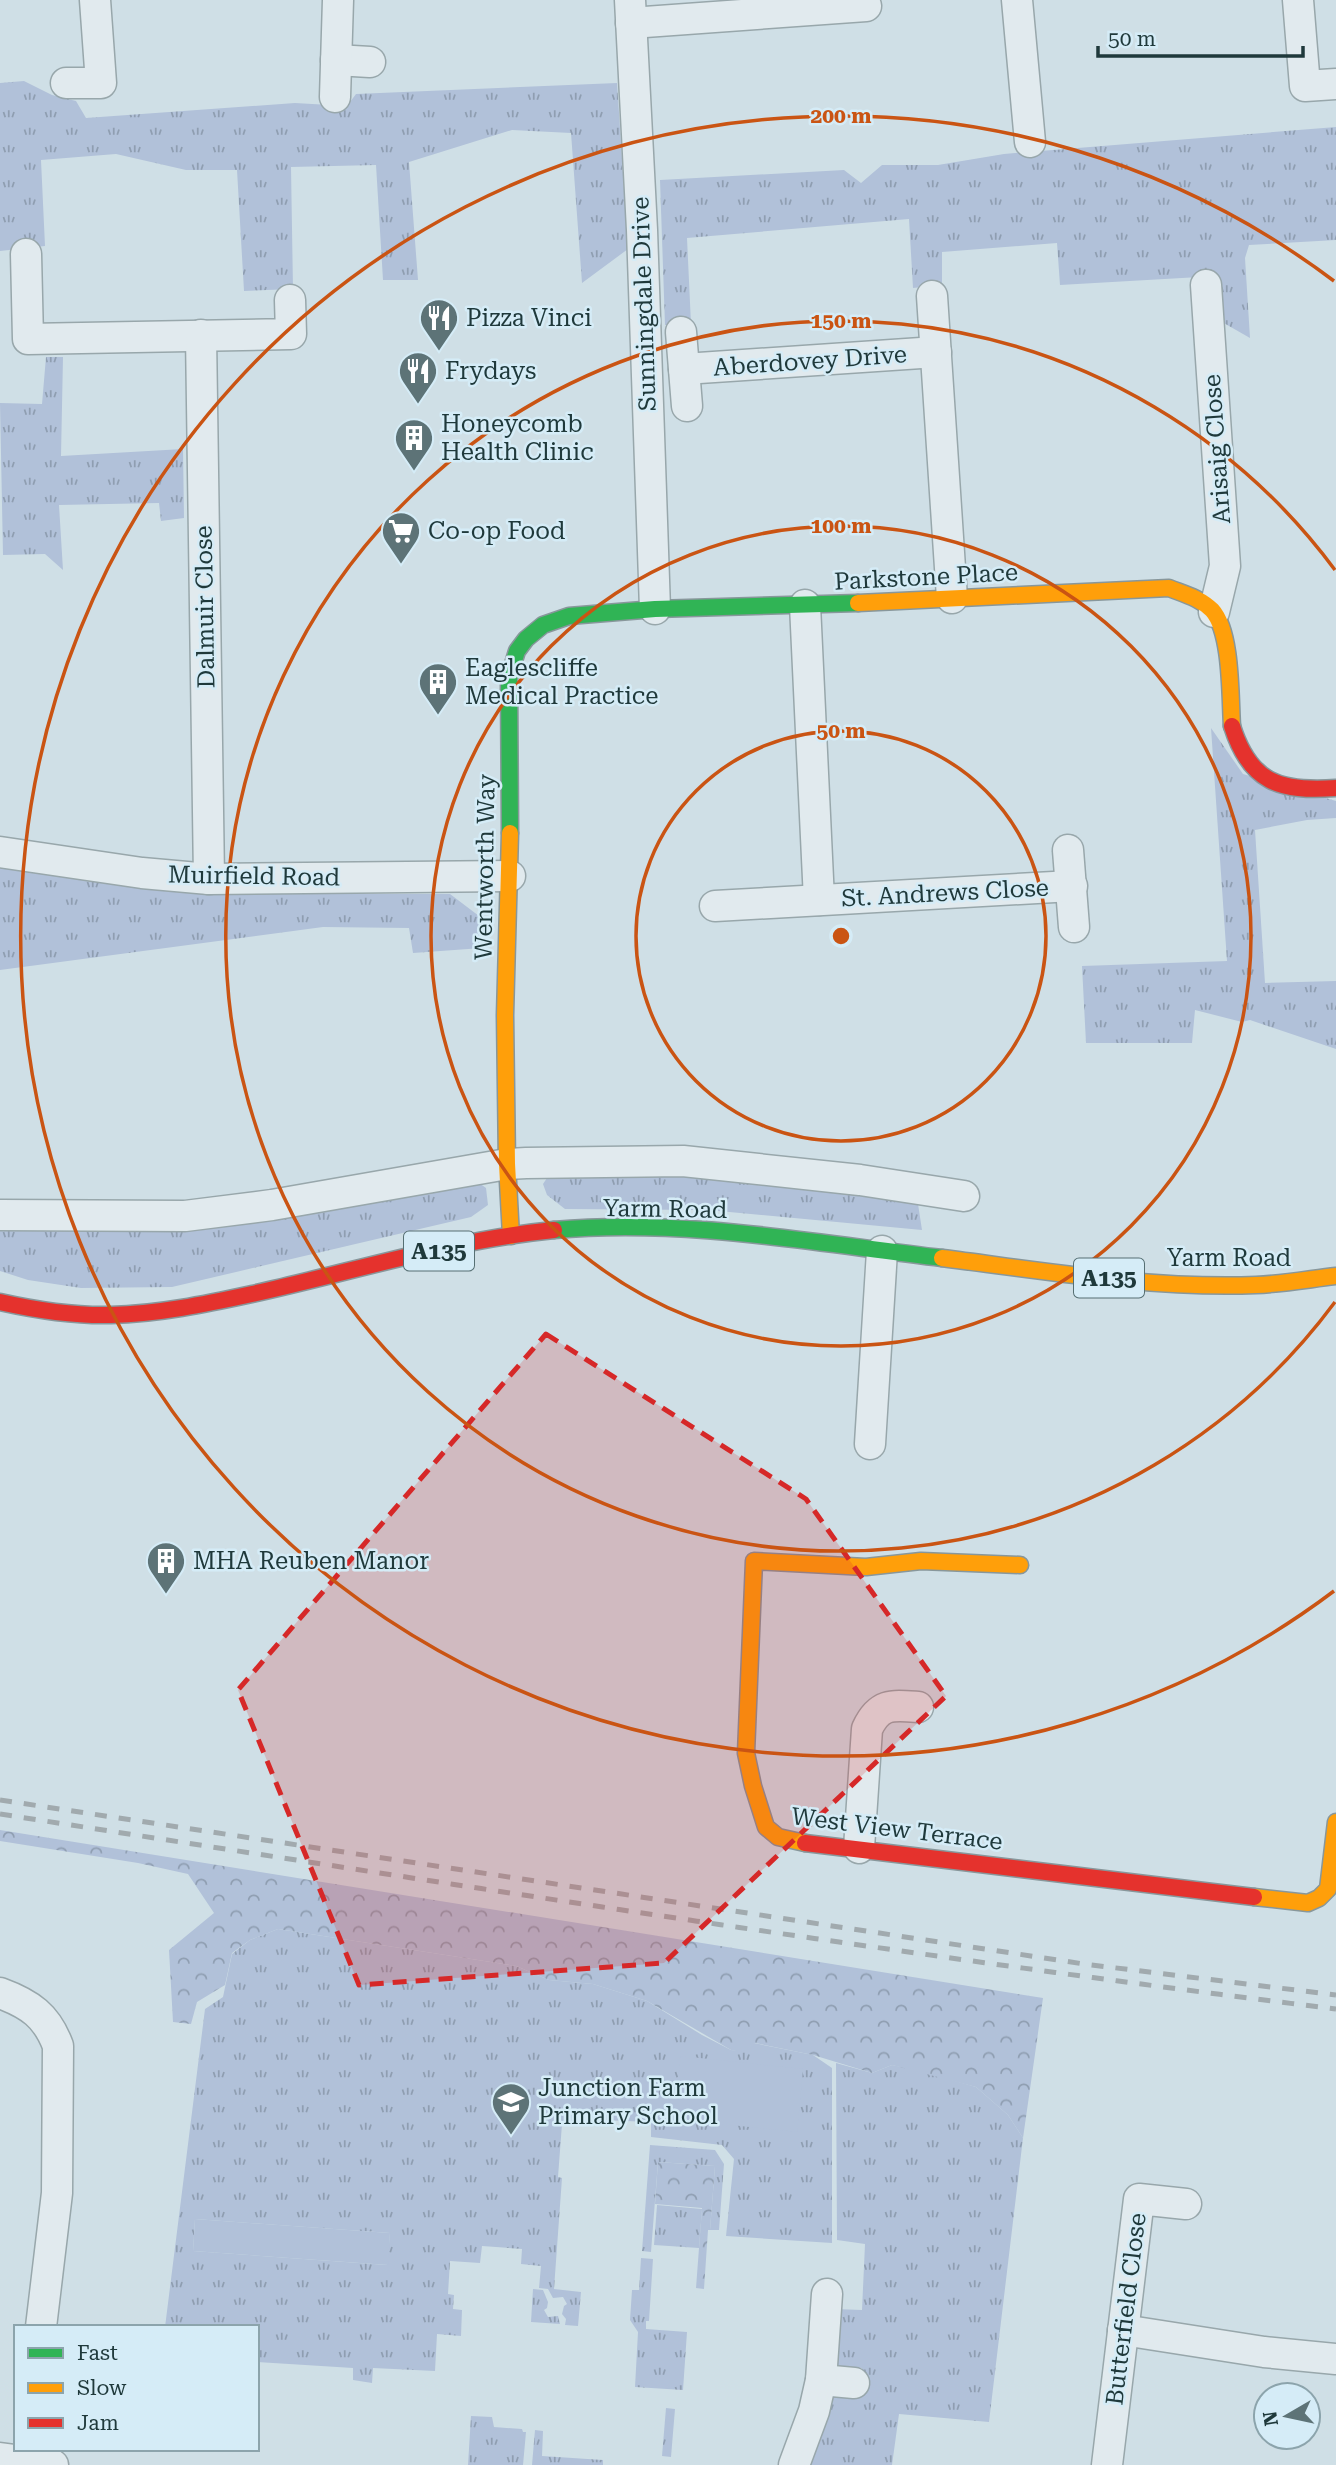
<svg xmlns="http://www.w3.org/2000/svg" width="1336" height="2465" font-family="'Roboto Serif',serif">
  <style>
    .grass { fill: url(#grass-tufts); fill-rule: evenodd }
    .forest { fill: url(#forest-crowns) }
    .garden { fill: #b1c1d9 }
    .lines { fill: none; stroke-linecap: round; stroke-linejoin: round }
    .street-casing { stroke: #98a7ab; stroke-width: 33 }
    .fast-casing { stroke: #88979b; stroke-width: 19 }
    .slow-casing { stroke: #88979b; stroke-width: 19 }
    .jam-casing { stroke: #88979b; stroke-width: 19 }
    .street { stroke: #e1eaee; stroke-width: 30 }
    .fast { stroke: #30b455; stroke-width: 16 }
    .slow { stroke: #ff9f0a; stroke-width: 16 }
    .jam { stroke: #e5322d; stroke-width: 16 }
    .rail { stroke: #a1aaae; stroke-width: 5; stroke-dasharray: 12 12; stroke-linecap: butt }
    .marked { fill: #d62828; fill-opacity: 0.2; stroke: #d62828; stroke-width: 5; stroke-dasharray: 14 9; stroke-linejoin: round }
    .ring { fill: none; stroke: #ca5413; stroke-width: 3.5 }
    .labels { text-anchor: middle; stroke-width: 5; stroke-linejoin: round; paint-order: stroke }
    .shield { fill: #d5ecf7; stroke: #566f73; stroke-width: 2 }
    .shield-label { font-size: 23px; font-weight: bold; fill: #1f393b }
    .street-label { font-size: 24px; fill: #1f393b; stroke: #d5ecf7 }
    .poi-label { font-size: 24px; fill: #1f393b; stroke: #d5ecf7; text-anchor: start }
    .centre { fill: #ca5413; stroke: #d5ecf7; stroke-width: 3.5 }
    .ring-label { font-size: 21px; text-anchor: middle; font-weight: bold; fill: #ca5413; stroke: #d5ecf7; stroke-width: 5; stroke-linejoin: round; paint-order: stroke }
  </style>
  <defs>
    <pattern id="grass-tufts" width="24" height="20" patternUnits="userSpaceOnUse" patternTransform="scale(1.75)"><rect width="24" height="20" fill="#b1c1d9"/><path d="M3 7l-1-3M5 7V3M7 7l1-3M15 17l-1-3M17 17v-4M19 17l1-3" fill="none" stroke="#8f9eb1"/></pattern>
    <pattern id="forest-crowns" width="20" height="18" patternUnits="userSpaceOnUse" patternTransform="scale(1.75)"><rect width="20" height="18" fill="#b1c1d9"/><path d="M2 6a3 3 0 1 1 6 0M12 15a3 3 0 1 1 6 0" fill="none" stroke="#8f9eb1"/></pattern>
  </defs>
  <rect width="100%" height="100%" fill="#cfdfe6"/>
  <g class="grass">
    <path d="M24 81 52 95 76 101 86 118 295 103 347 106 356 94 617 83 628 249 582 283 571 133 512 130 409 162 418 280H383L376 165 291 167 293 289 244 291 237 170H186L116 154 41 160 45 246 0 251V83Z"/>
    <path d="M1336 127V240L1249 245 1245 258 1250 338 1222 322 1217 276 1060 285 1057 243 942 252V285L913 288 909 219 687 238 691 324 665 325 660 180 844 170 861 183 882 165H938L1004 154Z"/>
    <path d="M46 357H63L61 456 183 449 184 518 161 521 159 503 59 505 63 570 45 554 3 555 0 403 42 404Z"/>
    <path d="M1211 728 1243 774 1336 801V818L1307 820 1255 830 1265 983 1336 981V1049L1250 1020 1242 1022 1195 1010 1192 1043H1086L1082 966 1227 961Z"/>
    <path d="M0 863 206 894H450L479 916 482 948 413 953 409 928 323 927 0 970Z"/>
    <path d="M688 1172 862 1192 918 1204 922 1230 708 1210 565 1209 547 1195 543 1184 547 1178 610 1173Z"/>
    <path d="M475 1180 486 1188 488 1205 471 1217 172 1287 81 1288 28 1280 0 1271V1226Z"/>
    <path d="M278 1929 516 1966 549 1980 593 1984 647 2001 702 2035 731 2050 741 2051 754 2043 813 2055 832 2068V2243L726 2236 734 2159 722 2145 651 2137V2122L601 2120 600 2126 562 2124 558 2177 562 2178 554 2289 581 2292 578 2326 565 2325 566 2319 562 2314 564 2306 567 2304 563 2297 553 2298 548 2289 539 2288 541 2266 521 2264 522 2249 482 2246 480 2263 450 2261 448 2294 454 2295 453 2309 462 2310 461 2336 437 2334 435 2371 373 2368 372 2383 353 2380V2368L257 2362V2327H165L205 2009 223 1997 232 1954 250 1940ZM195 2219 390 2233 387 2265 193 2251Z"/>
    <path d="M836 2063 872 2073 892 2065 921 2071 976 2087 1008 2115 1023 2138 989 2422 899 2414 892 2465H803L830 2395 859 2396 862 2368 832 2366 835 2309 862 2310 865 2244 837 2240Z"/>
    <path d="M650 2145 715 2150 724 2164 719 2230H710L715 2166 658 2162 651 2252 642 2251Z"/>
    <path d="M657 2205 702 2209 699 2248 654 2245Z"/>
    <path d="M641 2258 653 2259 649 2321H646V2329L687 2332 683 2390 635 2387 638 2332 630 2320 632 2290H639Z"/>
    <path d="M533 2289 543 2290 548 2302 547 2308 544 2310 548 2317 558 2316 560 2324 531 2322Z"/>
    <path d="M666 2408 675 2409 671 2457 662 2456Z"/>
    <path d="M471 2416 492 2417 494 2427 522 2429 523 2432H526L523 2465H468Z"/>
    <path d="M535 2430 543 2431 542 2456 603 2460V2465H532Z"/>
  </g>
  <g class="forest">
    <path d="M0 1830 1043 1998 1023 2138 1008 2115 976 2087 892 2065 872 2073 813 2055 755 2043 741 2052 731 2050 647 2001 593 1984 549 1980 516 1966 278 1929 250 1940 232 1953 225 1985 197 2002 191 2024 173 2022 169 1950 214 1913 188 1874 138 1863 0 1841Z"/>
    <path d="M658 2162 715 2166 710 2230H708L704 2289 696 2288 702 2208 655 2204Z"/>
  </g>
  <g class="garden">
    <path d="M681 2056 803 2069 797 2132 673 2119Z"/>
    <path d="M195 2219 390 2233 388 2265 193 2251Z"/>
  </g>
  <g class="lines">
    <g class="street-casing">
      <g id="street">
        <path d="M630 0 642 230 655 609"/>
        <path d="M1017 0 1030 142"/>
        <path d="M1298 0 1305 86 1336 84"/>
        <path d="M631 23 866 6"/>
        <path d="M336 60 370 62"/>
        <path d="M66 83H101L95 0"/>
        <path d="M335 97 338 0"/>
        <path d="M26 254 28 339 291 334 290 300"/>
        <path d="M1206 285 1225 566 1214 612"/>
        <path d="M932 296 952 598"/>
        <path d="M681 332 687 406"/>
        <path d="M201 335 209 879"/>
        <path d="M684 369 936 352"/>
        <path d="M805 605 819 900"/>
        <path d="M1068 850 1074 927"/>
        <path d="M0 852 142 873 209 879 510 876"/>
        <path d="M715 906 1072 886"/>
        <path d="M0 1215 185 1216 272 1205 507 1164 526 1163 683 1161 860 1180 964 1196"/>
        <path d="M870 1444 882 1251"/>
        <path d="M859 1848 867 1729C879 1703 892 1705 918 1707"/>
        <path d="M0 1993C30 2004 47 2016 58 2046L57 2193 41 2327"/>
        <path d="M1123 2330 1264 2352 1336 2359"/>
        <path d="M821 2380 854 2383"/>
        <path d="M0 2458 53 2465"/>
        <path d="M794 2465 814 2411 821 2380 827 2294"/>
        <path d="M1107 2465 1139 2199 1186 2204"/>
      </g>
    </g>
    <g class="fast-casing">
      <g id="fast">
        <path d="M510 833 509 677 517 651 526 639 543 625 569 616 655 609 858 603"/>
        <path d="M554 1230C683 1218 814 1243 942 1258"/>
      </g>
    </g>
    <g class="slow-casing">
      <g id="slow">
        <path d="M858 603 1169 588C1184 594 1200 598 1212 610 1232 632 1230 697 1232 726"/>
        <path d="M510 833 505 1015 507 1164 511 1236"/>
        <path d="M942 1258C1045 1271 1151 1289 1256 1285 1283 1284 1310 1279 1336 1276"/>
        <path d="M805 1843 778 1837 766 1827 753 1786 746 1753 754 1561 866 1567 921 1561 1020 1565"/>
        <path d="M1254 1897 1308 1903 1319 1898 1328 1889 1336 1822"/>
      </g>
    </g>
    <g class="jam-casing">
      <g id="jam">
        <path d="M1232 726C1250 783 1280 792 1336 788"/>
        <path d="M0 1302C36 1310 73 1316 111 1315 158 1314 206 1304 252 1294 352 1272 452 1240 554 1230"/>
        <path d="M805 1843 1254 1897"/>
      </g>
    </g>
    <use href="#street" class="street"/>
    <use href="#fast" class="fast"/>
    <use href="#slow" class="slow"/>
    <use href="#jam" class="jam"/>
    <g class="rail">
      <path d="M0 1800 1084 1964 1336 1995"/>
      <path d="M0 1814C445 1883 889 1954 1336 2009"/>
    </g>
  </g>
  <path class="marked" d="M546 1334 806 1499 946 1696 664 1963 359 1985 238 1690Z"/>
  <g class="ring">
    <circle cx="841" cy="936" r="205"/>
    <circle cx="841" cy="936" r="410"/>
    <path d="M1335 1302A615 615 0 1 1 1335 570"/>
    <path d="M1334 1591A820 820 0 1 1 1334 281"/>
  </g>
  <defs>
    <g id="restaurant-pin" transform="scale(2.0125)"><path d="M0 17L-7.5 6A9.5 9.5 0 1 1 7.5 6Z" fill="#5d7377" stroke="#d5ecf7"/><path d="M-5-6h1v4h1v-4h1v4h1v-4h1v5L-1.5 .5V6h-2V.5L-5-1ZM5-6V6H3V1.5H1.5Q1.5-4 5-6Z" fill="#fff"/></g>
    <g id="building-pin" transform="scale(2.0125)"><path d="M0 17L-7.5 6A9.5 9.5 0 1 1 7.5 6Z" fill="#5d7377" stroke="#d5ecf7"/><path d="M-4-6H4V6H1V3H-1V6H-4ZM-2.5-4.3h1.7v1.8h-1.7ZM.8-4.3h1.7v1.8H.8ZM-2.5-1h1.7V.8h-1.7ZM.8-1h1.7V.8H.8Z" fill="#fff"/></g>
    <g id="supermarket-pin" transform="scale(2.0125)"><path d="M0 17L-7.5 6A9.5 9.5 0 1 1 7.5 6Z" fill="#5d7377" stroke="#d5ecf7"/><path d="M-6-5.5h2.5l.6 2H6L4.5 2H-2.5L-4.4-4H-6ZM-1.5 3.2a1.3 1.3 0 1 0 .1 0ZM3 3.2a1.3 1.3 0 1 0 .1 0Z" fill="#fff"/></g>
    <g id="school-pin" transform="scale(2.0125)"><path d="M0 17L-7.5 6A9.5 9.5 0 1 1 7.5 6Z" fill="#5d7377" stroke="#d5ecf7"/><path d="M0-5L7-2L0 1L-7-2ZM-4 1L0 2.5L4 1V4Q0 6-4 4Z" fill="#fff"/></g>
  </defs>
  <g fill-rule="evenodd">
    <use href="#restaurant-pin" x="439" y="318"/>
    <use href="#restaurant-pin" x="418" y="371"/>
    <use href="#building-pin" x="414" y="438"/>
    <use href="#supermarket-pin" x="401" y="531"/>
    <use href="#building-pin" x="438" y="682"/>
    <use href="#building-pin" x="166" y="1561"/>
    <use href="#school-pin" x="511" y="2102"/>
  </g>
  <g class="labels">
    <g class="shield">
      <rect x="404" y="1231.5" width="70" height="39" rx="5"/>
      <rect x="1074" y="1258.5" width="70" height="39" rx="5"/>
    </g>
    <g class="shield-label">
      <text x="439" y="1259">A135</text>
      <text x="1109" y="1286">A135</text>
    </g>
    <g class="street-label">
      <text transform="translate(644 304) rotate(-92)" y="8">Sunningdale Drive</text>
      <text transform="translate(810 361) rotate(-4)" y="8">Aberdovey Drive</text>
      <text transform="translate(1217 449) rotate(-94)" y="8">Arisaig Close</text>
      <text transform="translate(926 577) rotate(-3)" y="8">Parkstone Place</text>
      <text transform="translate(205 607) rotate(-91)" y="8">Dalmuir Close</text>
      <text transform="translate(485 867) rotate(-89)" y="8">Wentworth Way</text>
      <text transform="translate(254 876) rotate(1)" y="8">Muirfield Road</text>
      <text transform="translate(945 893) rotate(-3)" y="8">St. Andrews Close</text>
      <text transform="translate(665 1209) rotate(1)" y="8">Yarm Road</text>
      <text x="1229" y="1266">Yarm Road</text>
      <text transform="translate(897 1829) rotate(7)" y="8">West View Terrace</text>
      <text transform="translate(1126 2309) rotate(-83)" y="8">Butterfield Close</text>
    </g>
    <g class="poi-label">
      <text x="466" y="326">Pizza Vinci</text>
      <text x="445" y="379">Frydays</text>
      <text x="441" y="432">Honeycomb<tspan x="441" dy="28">Health Clinic</tspan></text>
      <text x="428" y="539">Co-op Food</text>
      <text x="465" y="676">Eaglescliffe<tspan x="465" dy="28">Medical Practice</tspan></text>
      <text x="193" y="1569">MHA Reuben Manor</text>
      <text x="538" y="2096">Junction Farm<tspan x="538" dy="28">Primary School</tspan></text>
    </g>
  </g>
  <circle cx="841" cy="936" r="10" class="centre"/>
  <g class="ring-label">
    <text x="841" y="123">200 m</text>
    <text x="841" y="328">150 m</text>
    <text x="841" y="533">100 m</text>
    <text x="841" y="738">50 m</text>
  </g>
  <rect x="14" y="2325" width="245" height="126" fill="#d5ecf7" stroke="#8ca4ac" stroke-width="2"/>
  <rect x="28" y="2348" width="35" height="10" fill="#30b455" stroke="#8ca4ac" stroke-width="2"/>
  <text x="77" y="2360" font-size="21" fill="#1f393b">Fast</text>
  <rect x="28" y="2383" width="35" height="10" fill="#ff9f0a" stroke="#8ca4ac" stroke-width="2"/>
  <text x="77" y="2395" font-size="21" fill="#1f393b">Slow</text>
  <rect x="28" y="2418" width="35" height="10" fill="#e5322d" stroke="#8ca4ac" stroke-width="2"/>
  <text x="77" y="2430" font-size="21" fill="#1f393b">Jam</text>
  <g transform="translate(1287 2416) rotate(261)"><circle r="33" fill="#d5ecf7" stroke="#8ca4ac" stroke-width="2"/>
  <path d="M0-5L12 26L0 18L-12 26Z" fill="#5d7377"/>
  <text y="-10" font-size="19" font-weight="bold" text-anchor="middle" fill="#1f393b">N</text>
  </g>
  <path d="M1098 46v10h205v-10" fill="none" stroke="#1f393b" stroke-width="3.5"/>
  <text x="1108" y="46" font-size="21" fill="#1f393b" stroke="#d5ecf7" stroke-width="5" paint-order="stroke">50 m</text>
</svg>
